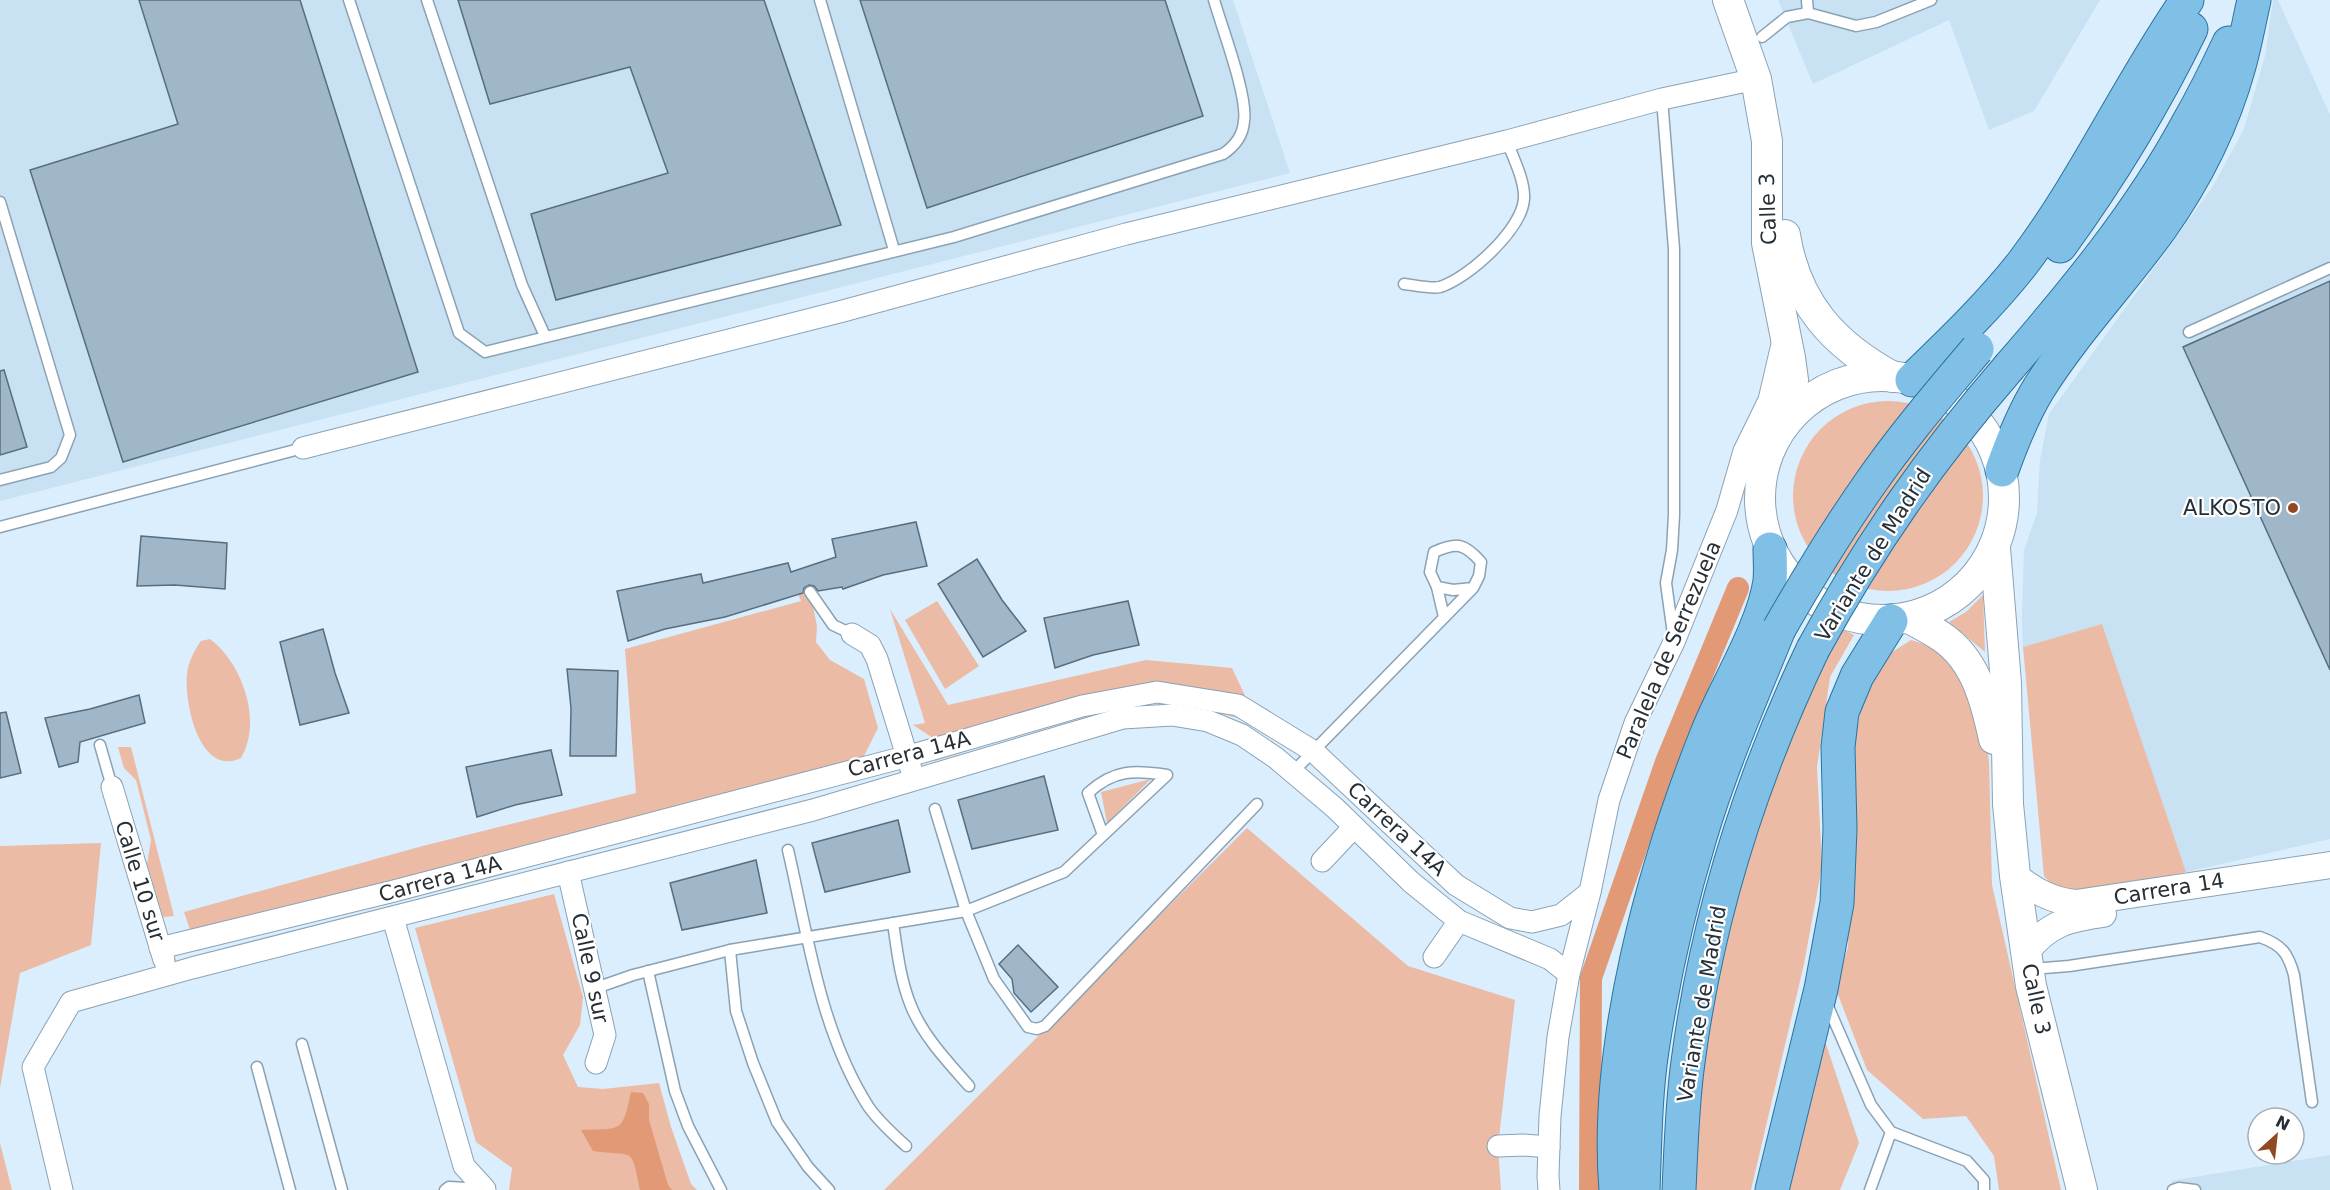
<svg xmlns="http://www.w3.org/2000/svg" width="2330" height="1190" font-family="'DejaVu Sans',sans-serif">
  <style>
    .built { fill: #c8e1f3 }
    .green { fill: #ebbba5 }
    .water { fill: #e29975 }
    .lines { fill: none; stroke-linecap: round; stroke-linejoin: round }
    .canal { stroke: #e29975; stroke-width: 22 }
    .building { fill: #9fb7c9; stroke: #586e7f; stroke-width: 1.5 }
    .service-casing { stroke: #8ba2b4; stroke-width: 13 }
    .minor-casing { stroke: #8ba2b4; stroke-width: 23 }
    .tertiary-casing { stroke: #8ba2b4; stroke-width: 28 }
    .secondary-casing { stroke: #8ba2b4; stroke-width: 32 }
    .primary-casing { stroke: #2b729e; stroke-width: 35 }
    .service { stroke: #fff; stroke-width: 10 }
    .minor { stroke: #fff; stroke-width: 21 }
    .tertiary { stroke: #fff; stroke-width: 26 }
    .secondary { stroke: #fff; stroke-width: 30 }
    .primary { stroke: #81c0e6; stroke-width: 33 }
    .primary-bridge-casing { stroke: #2b729e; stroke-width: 35; stroke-linecap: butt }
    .primary-bridge { stroke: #81c0e6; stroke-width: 33 }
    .poi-dot { fill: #8f4923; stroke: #fff; stroke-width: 2 }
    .labels { text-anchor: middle; stroke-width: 4.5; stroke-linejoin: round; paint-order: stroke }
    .street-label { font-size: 21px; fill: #262f36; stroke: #fff }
    .poi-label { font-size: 21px; fill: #262f36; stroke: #fff; text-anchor: end }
  </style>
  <rect width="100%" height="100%" fill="#daeefd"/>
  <g class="built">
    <path d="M0 0H1233L1290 173 0 501Z"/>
    <path d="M1778 0H2100L2034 111 1989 130 1949 20 1813 84Z"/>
    <path d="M2273 0H2278L2330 115V839L2186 872 2102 625 2023 647 2022 621 2024 550 2037 513 2040 460 2049 414 2213 186 2244 129 2265 56Z"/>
    <path d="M2330 1155V1190H2174L2171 1181Z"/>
  </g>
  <g class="green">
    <circle cx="1888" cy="496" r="95"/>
    <path d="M810 592 817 626 816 642 830 660 864 679 878 728 863 758 869 775 197 951 184 912 419 847 636 793 625 649 801 601 798 594Z"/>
    <path d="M1983 595 1985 652 1949 622 1966 612Z"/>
    <path d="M937 601 979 666 945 689 905 620Z"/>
    <path d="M890 609 948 705 1146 660 1232 668 1258 723 1171 701 1111 706 935 761 933 738 913 725 925 723Z"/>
    <path d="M2102 624 2186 872 2077 895 2057 890 2044 876 2023 647Z"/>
    <path d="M1839 627 1854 635 1830 677 1817 767 1822 866 1804 964 1751 1190H1696L1698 1087 1717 962 1768 780Z"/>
    <path d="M210 639C242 663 263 721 241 758 200 778 184 703 187 675 188 662 194 651 201 641Z"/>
    <path d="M1911 640 1937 648 1959 665 1983 710 1989 763 1992 885 2061 1190H1999L1994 1156 1966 1116 1923 1119 1867 1070 1835 987 1848 947 1852 751 1863 700 1874 674 1889 654Z"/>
    <path d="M118 747H131L174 916 163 917 147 864 151 840 136 780 124 768Z"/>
    <path d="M1151 779 1107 823 1101 792Z"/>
    <path d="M1247 828 1408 966 1515 1000 1498 1146 1501 1190H884Z"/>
    <path d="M101 843 91 945 20 973 0 1088V846Z"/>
    <path d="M554 894 583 997 580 1025 563 1055 578 1087 603 1089 659 1083 671 1127 691 1184 697 1190H509L512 1168 476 1142 415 928Z"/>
    <path d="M1825 1041 1859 1143 1840 1190H1786Z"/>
    <path d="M0 1143 12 1190H0Z"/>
  </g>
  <path class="water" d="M631 1092 643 1093 649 1104V1120L668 1185 672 1190H640C631 1145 635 1157 593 1151L581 1130C622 1128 622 1134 631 1092Z"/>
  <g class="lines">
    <path class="canal" d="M1590 1190 1591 978 1666 762 1738 588"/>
  </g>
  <g class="building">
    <path d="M139 0H300L418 372 123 462 30 170 178 124Z"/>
    <path d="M458 0H764L841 225 556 300 531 214 668 173 630 67 490 104Z"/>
    <path d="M860 0H1165L1203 116 927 208Z"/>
    <path d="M2330 281V670L2183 347Z"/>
    <path d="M4 370 27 447 0 455V371Z"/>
    <path d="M916 522 927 566 883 575 843 589 842 587 818 591 814 586 809 585 804 588 803 593 725 617 665 629 628 641 617 591 701 574 703 583 788 563 791 572 836 557 832 539Z"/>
    <path d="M141 536 227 543 225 589 175 585 137 586Z"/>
    <path d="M977 559 1002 600 1026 631 983 657 938 584Z"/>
    <path d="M1128 601 1139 645 1093 655 1055 668 1044 618Z"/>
    <path d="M323 629 335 673 349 713 300 725 280 642Z"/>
    <path d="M567 669 618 671 616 756H570L571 708Z"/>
    <path d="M139 695 145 723 80 742 78 762 59 767 45 718 90 709Z"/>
    <path d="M6 712 21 773 0 778V713Z"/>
    <path d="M551 750 562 795 515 805 477 817 466 767Z"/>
    <path d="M1044 776 1058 830 972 849 958 800Z"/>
    <path d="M898 820 910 872 825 892 812 843Z"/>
    <path d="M756 860 767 913 682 930 670 883Z"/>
    <path d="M1018 945 1058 987 1031 1012 1014 993 1012 979 999 964Z"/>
  </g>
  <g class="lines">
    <g class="service-casing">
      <g id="service">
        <path d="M349 0 459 333 485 352 954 237 1223 154C1235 146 1243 136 1244 121 1248 96 1222 28 1214 0"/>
        <path d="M427 0 522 285 545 336"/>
        <path d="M820 0 894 250"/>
        <path d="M1807 0 1808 13"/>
        <path d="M1762 37 1787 17 1808 13 1856 26 1876 22 1931 0"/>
        <path d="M1662 99 1674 249V515L1672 550 1666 583 1673 634"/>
        <path d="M0 202 70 435 61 458 51 467 0 480"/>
        <path d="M1404 284C1414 285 1431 289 1440 287 1469 278 1522 229 1524 199 1525 180 1513 158 1507 141"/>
        <path d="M2189 332 2330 268"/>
        <path d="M0 527 303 448"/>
        <path d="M1437 587 1444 617"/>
        <path d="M810 592 833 625 852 634"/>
        <path d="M100 745 112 787"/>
        <path d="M1293 772 1473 588 1479 576 1481 562C1464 543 1457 542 1434 552L1430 572 1437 587 1453 590 1473 588"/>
        <path d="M935 809 966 911 994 979 1028 1027 1037 1029 1045 1026 1257 804"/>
        <path d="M788 850C808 936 820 1030 868 1106 878 1121 893 1134 906 1146"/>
        <path d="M893 923C897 950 900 979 911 1006 923 1036 948 1062 969 1086"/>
        <path d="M730 950 736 1011 753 1063 777 1122 808 1167 829 1190"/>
        <path d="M2031 969 2069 966 2260 937C2282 945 2288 953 2294 975L2312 1102"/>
        <path d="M648 971 675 1091 688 1126 721 1190"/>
        <path d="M596 988 633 975 730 950 966 911 1064 872 1167 775C1135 770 1114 769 1088 793L1103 835"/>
        <path d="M1826 1002 1871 1105 1891 1132 1870 1190"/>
        <path d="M302 1044 342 1190"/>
        <path d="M257 1067 290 1190"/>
        <path d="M1891 1132 1967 1161 1984 1180V1190"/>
        <path d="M445 1190 449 1187 483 1189"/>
        <path d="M2173 1190 2179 1188 2195 1190"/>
      </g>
    </g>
    <g class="minor-casing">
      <g id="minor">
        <path d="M303 448 843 311 1126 234 1507 141 1662 99 1756 79"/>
        <path d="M852 634 870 645 877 659 911 769"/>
        <path d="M112 787 164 960"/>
        <path d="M1322 861 1354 827"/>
        <path d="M568 872 605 1035 596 1063"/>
        <path d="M393 918 464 1166 485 1189"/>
        <path d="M160 948 390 892 916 754 1082 706 1157 692 1238 705 1313 751 1456 885 1510 918 1532 922 1561 915 1590 892"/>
        <path d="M1434 957 1459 921"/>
        <path d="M1498 1146 1523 1145 1549 1147"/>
        <path d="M62 1190 33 1067 71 1002 192 968 813 810 1123 718 1172 715 1208 721 1242 735 1276 758 1335 808 1411 882 1459 921 1550 959 1569 974"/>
        <path d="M1549 1190 1548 1176 1550 1116 1558 1037 1569 974 1590 892 1609 800 1635 723 1674 642 1727 510 1744 451 1769 400 1783 340"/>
      </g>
    </g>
    <g class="tertiary-casing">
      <g id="tertiary">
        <path d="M2015 876C2034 890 2051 901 2076 903L2330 865"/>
        <path d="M2026 952C2049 923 2068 919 2103 914"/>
      </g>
    </g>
    <g class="secondary-casing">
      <g id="secondary">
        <path d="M1728 0 1756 79 1767 141V243L1790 358 1793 380 1787 420"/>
        <path d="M1785 235C1796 304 1834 345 1893 377"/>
        <circle cx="1882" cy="498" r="122"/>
        <path d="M1995 548 2006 683 2008 804 2015 876 2031 986 2082 1190"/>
        <path d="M1909 618C1920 624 1932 630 1942 637 1976 660 1986 702 1994 739"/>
      </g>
    </g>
    <g class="primary-casing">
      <g id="primary">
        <path d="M2060 246C2110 177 2154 105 2191 29"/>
        <path d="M2010 366C2075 291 2140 212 2187 125 2202 99 2216 71 2229 43"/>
        <path d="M1912 380C1950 343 1989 306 2022 264 2085 181 2128 85 2187 0"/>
        <path d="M2002 470C2012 442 2023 414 2039 388 2075 331 2121 283 2160 229 2194 181 2223 124 2239 66 2245 45 2249 22 2254 0"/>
        <path d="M1616 1190C1604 1046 1654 865 1708 731 1726 686 1763 628 1770 581 1771 570 1770 559 1770 549"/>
        <path d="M1643 1190C1645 1143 1645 1096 1652 1050 1663 978 1679 906 1700 837 1721 766 1751 698 1779 629"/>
        <path d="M1679 1190C1681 1148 1682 1105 1688 1062 1707 917 1750 781 1813 649"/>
        <path d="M1772 1190 1821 989 1837 903 1840 829 1838 747 1842 712 1857 676 1891 621"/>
      </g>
    </g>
    <use href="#service" class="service"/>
    <use href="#minor" class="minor"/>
    <use href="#tertiary" class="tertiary"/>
    <use href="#secondary" class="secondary"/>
    <use href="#primary" class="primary"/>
    <g class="primary-bridge-casing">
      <g id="primary-bridge">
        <path d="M1779 629C1807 580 1836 532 1869 485 1902 437 1940 393 1977 349"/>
        <path d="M1813 649C1870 544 1932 456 2010 366"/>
      </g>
    </g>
    <use href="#primary-bridge" class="primary-bridge"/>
  </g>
  <circle class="poi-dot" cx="2293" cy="508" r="6"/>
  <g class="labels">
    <g class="street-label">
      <text transform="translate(1768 209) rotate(-92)" y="7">Calle 3</text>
      <text transform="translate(1873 555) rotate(-58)" y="7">Variante de Madrid</text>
      <text transform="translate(1669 650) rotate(-67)" y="7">Paralela de Serrezuela</text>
      <text transform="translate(909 754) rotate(-15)" y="7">Carrera 14A</text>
      <text transform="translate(1397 829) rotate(43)" y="7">Carrera 14A</text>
      <text transform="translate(440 879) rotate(-15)" y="7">Carrera 14A</text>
      <text transform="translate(140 881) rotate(73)" y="7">Calle 10 sur</text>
      <text transform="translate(2169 889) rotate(-9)" y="7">Carrera 14</text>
      <text transform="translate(590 968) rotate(78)" y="7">Calle 9 sur</text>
      <text transform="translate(2036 999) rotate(78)" y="7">Calle 3</text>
      <text transform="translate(1702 1004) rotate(-80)" y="7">Variante de Madrid</text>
    </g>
    <g class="poi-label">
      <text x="2281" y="515">ALKOSTO</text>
    </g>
  </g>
  <g transform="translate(2276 1136) rotate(27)"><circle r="28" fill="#ffffff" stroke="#a8acaf" stroke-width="1.5"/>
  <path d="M0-4.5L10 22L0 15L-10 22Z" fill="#8f4923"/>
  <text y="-9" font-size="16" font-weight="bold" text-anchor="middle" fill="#262f36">N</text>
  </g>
</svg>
